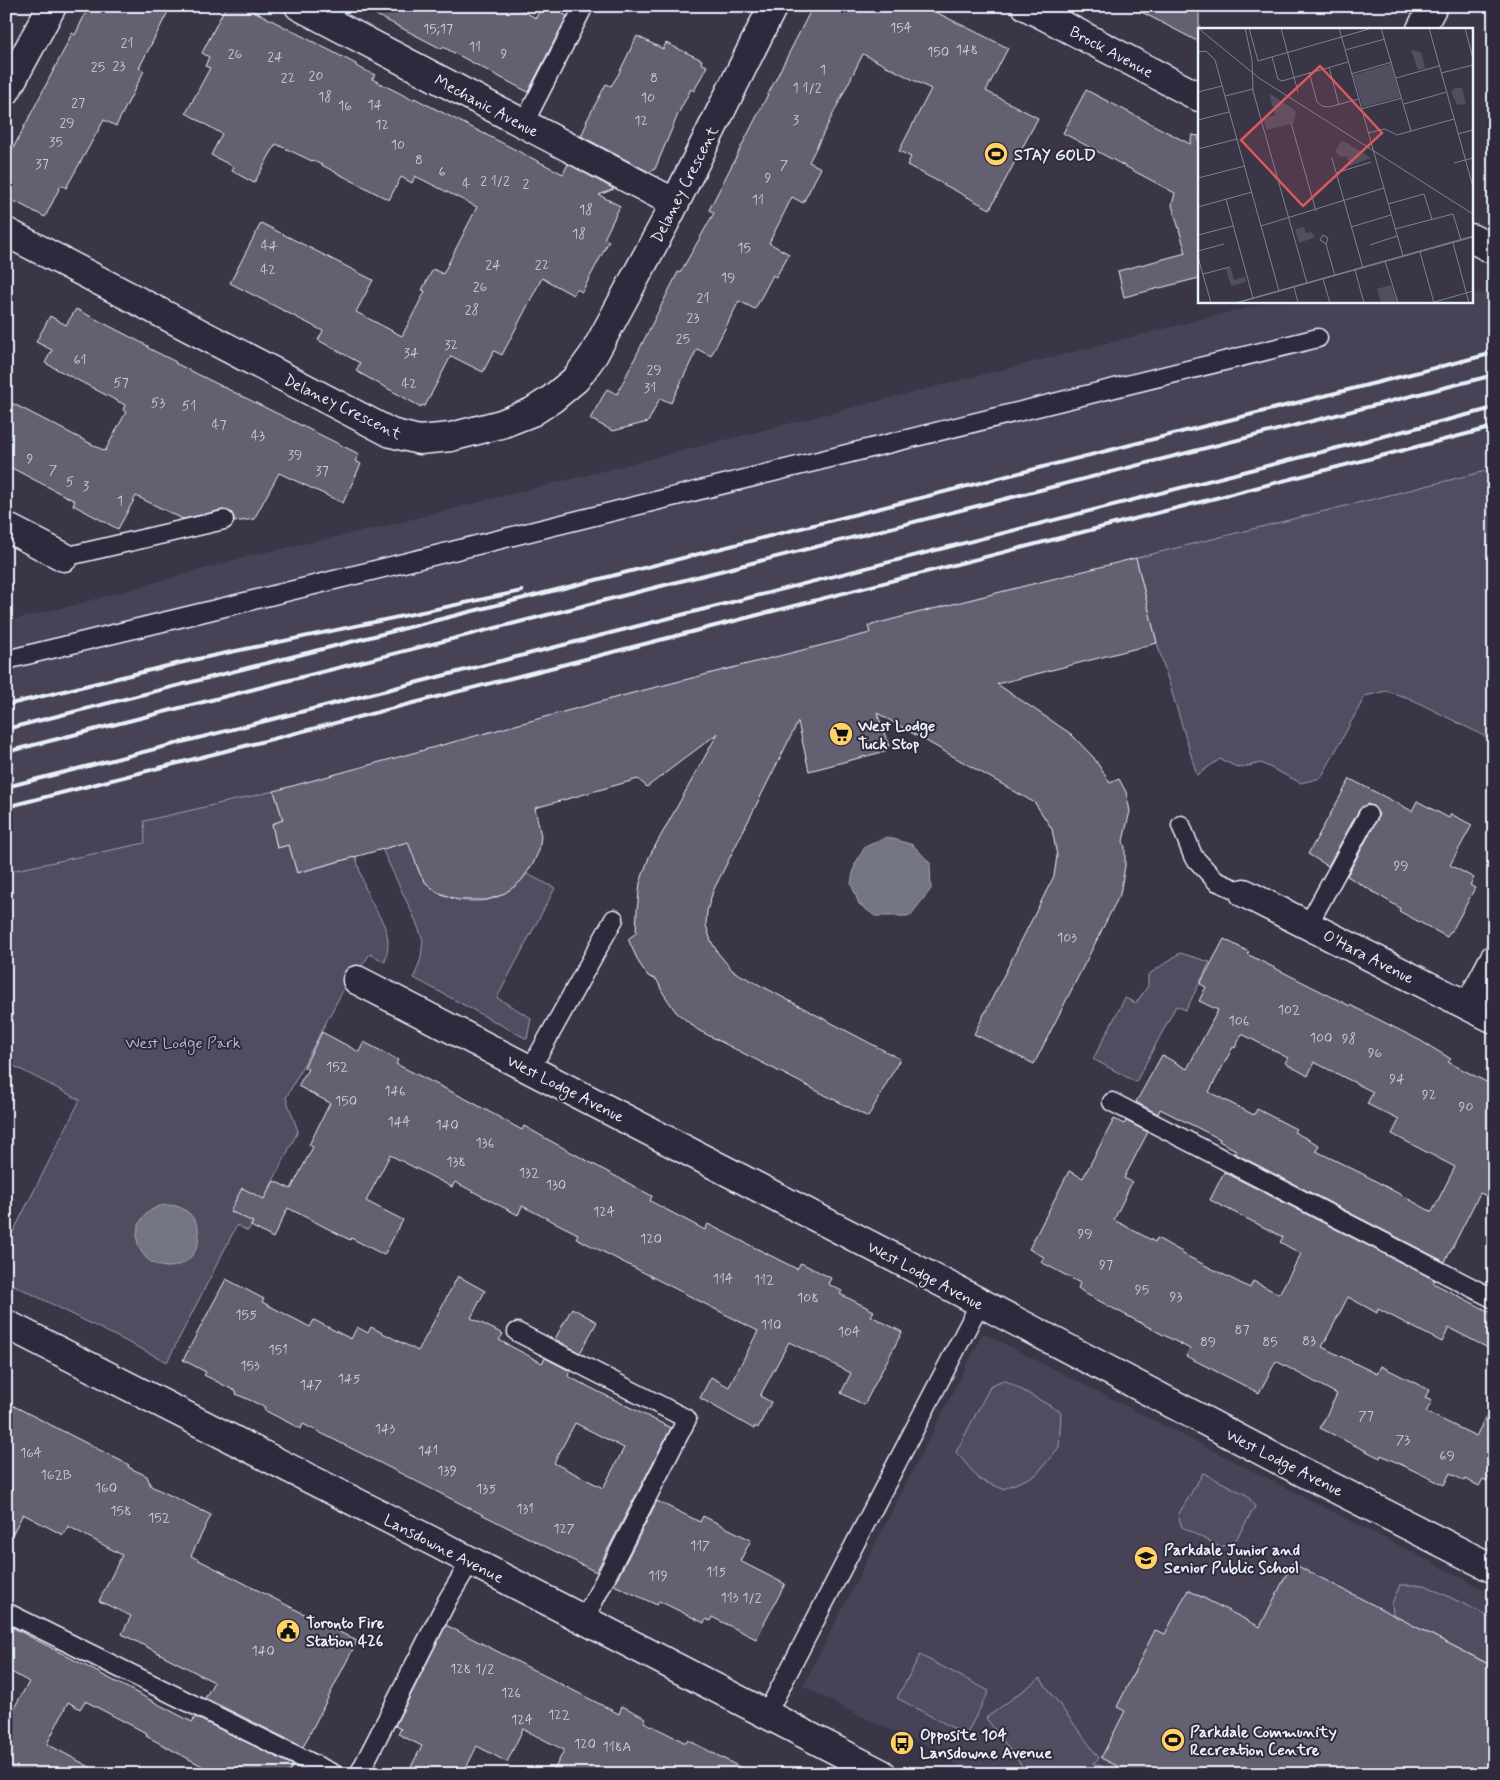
<svg xmlns="http://www.w3.org/2000/svg" width="1500" height="1780" font-family="Mynerve,sans-serif">
  <style>
    .built { fill: #464354 }
    .green { fill: #504e5f; stroke: #9ca0ac }
    .water { fill: #737482; stroke: #a2a6b1 }
    .building { fill: #636171; stroke: #e8f1f8; fill-rule: evenodd }
    .lines { fill: none; stroke-linecap: round; stroke-linejoin: round }
    .lane-casing { stroke: #e8f1f8; stroke-width: 21 }
    .street-casing { stroke: #e8f1f8; stroke-width: 31 }
    .secondary-casing { stroke: #e8f1f8; stroke-width: 31 }
    .lane { stroke: #2f2a3d; stroke-width: 18 }
    .street { stroke: #2f2a3d; stroke-width: 28 }
    .secondary { stroke: #2f2a3d; stroke-width: 28 }
    .rail { stroke: #e8f1f8; stroke-width: 4 }
    .labels { text-anchor: middle; stroke-width: 4; stroke-linejoin: round; paint-order: stroke }
    .number-label { font-size: 14px; fill: #c7cdd6 }
    .street-label { font-size: 16px; fill: #e8f1f8; stroke: #2f2a3d }
    .poi-label { font-size: 16px; font-weight: bold; fill: #e8f1f8; stroke: #2f2a3d; text-anchor: start }
    .park-label { font-size: 16px; fill: #b3b8c2; stroke: #2f2a3d }
    .inset-road { fill: none; stroke: #80818e; stroke-width: 1 }
    .view { fill: #da5a5c; fill-opacity: 0.15; stroke: #da5a5c; stroke-width: 2.5 }
    .inset-edge { fill: none; stroke: #e8f1f8; stroke-width: 2.5 }
  </style>
  <rect width="100%" height="100%" fill="#3a3648"/>
  <filter id="ink" filterUnits="userSpaceOnUse"><feTurbulence type="fractalNoise" baseFrequency=".02" numOctaves="2"/><feDisplacementMap in="SourceGraphic" scale="10" xChannelSelector="R" yChannelSelector="G"/><feConvolveMatrix kernelMatrix="1 2 1 2 8 2 1 2 1" color-interpolation-filters="sRGB"/></filter>
  <g filter="url(#ink)">
    <g class="built">
      <path d="M1494 291V469L868 626 870 633 629 694 274 791 144 821 145 843 6 872V621L67 607 253 555 381 527 1274 301H1471V292L1480 294Z"/>
      <path d="M983 1333 1494 1594V1774H972L928 1746 860 1716 803 1686Z"/>
    </g>
    <g class="green">
      <path d="M1494 469V741L1409 698 1386 691 1365 696 1321 778 1301 783 1261 763 1239 768 1220 759 1197 775 1157 643 1136 558Z"/>
      <path d="M274 791 283 820 272 824 277 848 289 845 297 873 356 857C359 868 362 879 366 890 377 919 395 927 385 962L370 954 353 978 349 979 286 1098 298 1131 248 1231 237 1225 167 1362 6 1281V1246L80 1100 6 1062V872L145 843 144 821Z"/>
      <path d="M409 841C414 855 417 874 427 884 445 902 481 907 503 894 512 889 520 882 527 874L555 888 497 998 531 1018 527 1039 414 978 421 958 423 940 414 917 382 849Z"/>
      <path d="M1180 953 1210 962 1186 1010 1176 1006 1136 1082 1093 1059 1125 998 1136 1003 1148 986V975Z"/>
      <path d="M1004 1380 1061 1412 1059 1447 1036 1475 1003 1489 980 1480 956 1452 991 1385Z"/>
      <path d="M1203 1473 1247 1495 1255 1507 1234 1543 1220 1547 1182 1527 1178 1515Z"/>
      <path d="M1400 1585H1425L1494 1619V1661L1491 1665 1393 1615 1392 1603Z"/>
      <path d="M920 1655 989 1691 966 1735 897 1698Z"/>
      <path d="M1040 1678 1099 1758 1093 1763 1113 1771 1115 1774H1028L986 1718Z"/>
    </g>
    <g class="water">
      <path d="M887 837 913 845 930 863 931 889 910 916H875L859 904 851 883 855 864 865 847Z"/>
      <circle cx="168" cy="1236" r="31"/>
    </g>
    <g class="building">
      <path d="M89 6H171L139 68 144 71 116 126 104 120 66 188 61 185 45 217 6 197V162L65 48 72 33 75 35Z"/>
      <path d="M226 6H244L356 64V66L375 75 372 79 413 100 414 98 563 174 568 164 614 189 599 195 620 206 604 239 609 241 582 292 576 289 573 295 542 278 502 355 494 351 483 372 451 356 425 406 422 405 421 407 356 371 360 363 318 340 323 331 230 283 261 223 373 280 356 312 402 336 425 291 422 290 433 269 443 274 477 207 415 176 412 183 401 177 389 200 312 160V161L276 144 254 183 232 171 234 167 211 155 222 134 186 113 210 68 205 66 209 57 202 53Z"/>
      <path d="M359 6H513L536 18 542 6H546L567 16 528 92 443 47 442 49Z"/>
      <path d="M813 6H923L964 26 1008 48 986 91 1038 118 990 209 907 165 911 157 899 151 931 89 863 54 809 162 821 168 803 203 792 197 769 243 789 254 776 277 773 275 755 309 739 301 711 356 697 349 671 403 660 398 648 422 613 431 590 419 607 389 617 394 678 272 680 273 714 213 709 210Z"/>
      <path d="M1130 6H1199V42Z"/>
      <path d="M637 36 663 49 666 43 702 60 701 63 707 66 694 91 691 89 679 112 655 169 649 172 581 136 587 123 586 122 606 84 611 86 618 75Z"/>
      <path d="M1086 90 1190 144 1192 135 1199 136V278L1124 297 1118 271 1186 253 1172 205 1175 193 1063 133Z"/>
      <path d="M76 309 148 346V348L176 362 175 363 359 454 355 461 361 464 343 503 279 473 254 519 234 522V517L231 512 222 510 183 519 136 496 118 529 73 505 75 501 6 465V400L105 451 126 412 123 410 125 405 45 363 52 350 36 342 50 316 66 325Z"/>
      <path d="M1136 558 1157 643 997 684 1071 734 1094 758 1110 783 1119 779 1126 792 1130 811 1123 841 1125 847V866L1120 894 1034 1064 974 1034 1054 876 1057 856 1052 829 1035 803 877 713 889 746 885 747 886 751 809 771 798 722 713 891 707 911 706 925 711 941 718 953 733 971 900 1059 868 1117 698 1030 676 1012 663 993 657 980 648 976 639 963 628 939 636 933 637 911 640 883 649 857 718 733 647 787 638 779 535 808 541 836 539 850 533 864 521 881 515 886 502 895 487 900H458L437 892 426 883 420 874 408 842 297 873 289 845 277 848 272 824 283 820 274 791 629 694 870 633 868 626 905 616Z"/>
      <path d="M1350 779 1412 811 1417 801 1449 818 1451 814 1472 825 1450 865 1474 878 1470 885 1475 888 1452 931H1451L1447 937 1399 911 1400 908 1347 876 1377 820 1379 814 1373 806 1367 804 1359 810 1328 866 1308 854Z"/>
      <path d="M1224 939 1249 952 1247 954 1350 1006V1005L1421 1041 1451 1059 1448 1062 1494 1086V1199L1480 1193 1445 1262 1234 1153 1236 1150 1219 1141 1220 1139 1160 1109 1158 1114 1136 1102 1162 1055 1187 1069 1218 1010 1199 1001 1206 987 1200 984ZM1242 1034 1288 1058 1285 1063 1308 1076 1314 1062 1373 1092 1367 1104 1399 1120 1392 1134 1455 1167 1432 1212 1361 1173 1316 1151 1319 1145 1294 1132 1296 1129 1257 1109 1254 1115 1209 1092 1233 1047 1235 1048Z"/>
      <path d="M322 1032 359 1052 364 1042 398 1060 396 1064 468 1100 522 1130 524 1126 547 1139 652 1196 650 1201 705 1230 708 1224 797 1269 801 1263 831 1278 828 1284 842 1291 840 1294 874 1311 871 1316 902 1332 864 1405 841 1393 851 1373 789 1342 760 1396 771 1402 758 1428 755 1426 754 1429 700 1398 711 1377 729 1387 758 1331 576 1238 578 1234 522 1206 518 1215 455 1182 452 1187 390 1155 366 1201 403 1220 384 1255 351 1238 350 1240 288 1208 273 1238 251 1226 253 1222 230 1211 242 1188 264 1199 274 1181 291 1189 313 1147 309 1145 330 1103 298 1086 308 1069 304 1067Z"/>
      <path d="M1114 1119 1124 1124 1126 1121 1148 1132 1124 1178 1132 1182 1114 1220 1155 1242 1157 1238 1182 1252 1181 1253 1250 1288 1253 1281 1279 1294 1301 1254 1280 1242 1283 1237 1210 1200 1224 1172 1435 1280 1433 1283 1494 1314V1351L1449 1328 1442 1342 1378 1309 1377 1313 1348 1297 1322 1347 1377 1374 1381 1366 1429 1390 1425 1398 1432 1401 1426 1412 1476 1436 1494 1402V1467L1487 1481 1483 1479 1479 1486 1465 1479 1464 1481 1450 1473 1444 1485 1381 1455 1380 1458 1320 1428 1337 1394 1276 1361 1259 1393 1186 1356 1190 1349 1086 1294 1078 1288 1080 1283 1041 1262 1044 1257 1029 1249 1069 1171 1083 1178Z"/>
      <path d="M458 1276 485 1291 471 1318 503 1334 499 1340 542 1363 545 1358 570 1371 568 1376 577 1381 671 1428 596 1572 303 1424 301 1429 264 1410 265 1407 236 1394 237 1392 204 1375 206 1372 183 1360 226 1279 264 1299 262 1302 310 1327 314 1320 351 1339 357 1327 368 1333 371 1327 418 1351ZM575 1423 624 1448 603 1488 554 1463Z"/>
      <path d="M572 1308 597 1322 580 1353 555 1339Z"/>
      <path d="M6 1402 129 1465 128 1467 147 1476 151 1486 211 1515 191 1556 357 1641 303 1747 205 1698 214 1682 122 1634 131 1616 99 1601 122 1555 68 1526 63 1535 23 1514 6 1546Z"/>
      <path d="M657 1501 700 1522 703 1516 751 1540 740 1561 785 1584 756 1639 712 1617 710 1621 706 1619 704 1623 659 1601 657 1605 614 1585Z"/>
      <path d="M1292 1563 1494 1667V1774H1133L1101 1758 1125 1711 1117 1707 1155 1630 1165 1634 1188 1590 1260 1627Z"/>
      <path d="M6 1624 192 1722 195 1717 293 1765 288 1774H217L146 1736 148 1734 85 1701 80 1709 68 1702 47 1744 103 1774H6V1722L29 1682 6 1669Z"/>
      <path d="M446 1625 619 1714 622 1706 646 1718 644 1722 686 1743 688 1740 753 1774H552L564 1750 523 1729 507 1762 477 1746 463 1774H407L422 1746 398 1734 401 1729 395 1726Z"/>
    </g>
    <g class="lines">
      <g class="lane-casing">
        <g id="lane">
          <path d="M524 123 584 6"/>
          <path d="M64 557 224 520"/>
          <path d="M6 660 233 605 1318 338"/>
          <path d="M1181 825 1193 856 1216 881 1244 893"/>
          <path d="M1308 925 1368 815"/>
          <path d="M530 1070 614 919"/>
          <path d="M1112 1102 1494 1299"/>
          <path d="M517 1332 687 1419 584 1620"/>
          <path d="M6 1612 334 1774"/>
          <path d="M767 1713 980 1303"/>
          <path d="M359 1774 448 1599 470 1562"/>
        </g>
      </g>
      <g class="street-casing">
        <g id="street">
          <path d="M299 6 675 203"/>
          <path d="M1026 6 1199 97"/>
          <path d="M1421 29 1433 6"/>
          <path d="M6 91 52 6"/>
          <path d="M6 232 391 433 419 440 451 437 501 424 532 412 552 399 576 379 594 354 668 217 773 6"/>
          <path d="M1471 238 1494 250"/>
          <path d="M6 527 64 557"/>
          <path d="M1244 893 1494 1019"/>
          <path d="M357 980 947 1285 1283 1462 1494 1569"/>
          <path d="M1469 1006 1494 959"/>
        </g>
      </g>
      <g class="secondary-casing">
        <path id="secondary" d="M6 1324 432 1541 882 1774"/>
      </g>
      <use href="#lane" class="lane"/>
      <use href="#street" class="street"/>
      <use href="#secondary" class="secondary"/>
      <g class="rail">
        <path d="M6 705 188 661 522 591"/>
        <path d="M6 729 1494 353"/>
        <path d="M6 752 1494 375"/>
        <path d="M6 787 1494 408"/>
        <path d="M6 807 1494 427"/>
      </g>
    </g>
  </g>
  <defs>
    <g id="stadium-disc" transform="scale(1.25)"><circle r="9.5" fill="#ffd166" stroke="#2f2a3d"/><path d="M0-5a6.5 5 0 1 0 0 10a6.5 5 0 1 0 0-10ZM-3.5-1.8h7v3.6h-7Z" fill="#111"/></g>
    <g id="supermarket-disc" transform="scale(1.25)"><circle r="9.5" fill="#ffd166" stroke="#2f2a3d"/><path d="M-6-5.5h2.5l.6 2H6L4.5 2H-2.5L-4.4-4H-6ZM-1.5 3.2a1.3 1.3 0 1 0 .1 0ZM3 3.2a1.3 1.3 0 1 0 .1 0Z" fill="#111"/></g>
    <g id="school-disc" transform="scale(1.25)"><circle r="9.5" fill="#ffd166" stroke="#2f2a3d"/><path d="M0-5L7-2L0 1L-7-2ZM-4 1L0 2.5L4 1V4Q0 6-4 4Z" fill="#111"/></g>
    <g id="civic-disc" transform="scale(1.25)"><circle r="9.5" fill="#ffd166" stroke="#2f2a3d"/><path d="M-.6-6.5H3V-4.5H.6V-3L4-1V1h2V6H-6V1h2V-1L-.6-3ZM-1.2 2.5V6h2.4V2.5Z" fill="#111"/></g>
    <g id="bus-disc" transform="scale(1.25)"><circle r="9.5" fill="#ffd166" stroke="#2f2a3d"/><path d="M-5-6H5V4H4V6H2V4H-2V6H-4V4H-5ZM-3.5-4V0h7V-4ZM-3.5 1.2v1.5H-2V1.2ZM2 1.2v1.5H3.5V1.2Z" fill="#111"/></g>
  </defs>
  <g fill-rule="evenodd">
    <use href="#stadium-disc" x="996" y="154"/>
    <use href="#supermarket-disc" x="841" y="734"/>
    <use href="#school-disc" x="1146" y="1558"/>
    <use href="#civic-disc" x="288" y="1631"/>
    <use href="#stadium-disc" x="1173" y="1740"/>
    <use href="#bus-disc" x="902" y="1743"/>
  </g>
  <g class="labels">
    <g class="number-label">
      <text x="901" y="32">154</text>
      <text x="438" y="33">15;17</text>
      <text x="127" y="47">21</text>
      <text x="475" y="51">11</text>
      <text x="967" y="54">148</text>
      <text x="938" y="56">150</text>
      <text x="235" y="58">26</text>
      <text x="504" y="58">9</text>
      <text x="275" y="61">24</text>
      <text x="119" y="70">23</text>
      <text x="98" y="71">25</text>
      <text x="823" y="74">1</text>
      <text x="316" y="80">20</text>
      <text x="288" y="82">22</text>
      <text x="654" y="82">8</text>
      <text x="807" y="92">1 1/2</text>
      <text x="325" y="101">18</text>
      <text x="648" y="102">10</text>
      <text x="78" y="107">27</text>
      <text x="375" y="109">14</text>
      <text x="345" y="110">16</text>
      <text x="796" y="124">3</text>
      <text x="641" y="125">12</text>
      <text x="67" y="127">29</text>
      <text x="382" y="129">12</text>
      <text x="56" y="146">35</text>
      <text x="398" y="149">10</text>
      <text x="419" y="164">8</text>
      <text x="42" y="168">37</text>
      <text x="784" y="169">7</text>
      <text x="442" y="176">6</text>
      <text x="768" y="182">9</text>
      <text x="495" y="185">2 1/2</text>
      <text x="466" y="188">4</text>
      <text x="526" y="188">2</text>
      <text x="758" y="204">11</text>
      <text x="586" y="214">18</text>
      <text x="579" y="238">18</text>
      <text x="269" y="250">44</text>
      <text x="744" y="252">15</text>
      <text x="493" y="269">24</text>
      <text x="542" y="269">22</text>
      <text x="268" y="274">42</text>
      <text x="728" y="282">19</text>
      <text x="480" y="291">26</text>
      <text x="703" y="302">21</text>
      <text x="472" y="314">28</text>
      <text x="693" y="322">23</text>
      <text x="683" y="343">25</text>
      <text x="451" y="349">32</text>
      <text x="411" y="357">34</text>
      <text x="80" y="364">61</text>
      <text x="654" y="374">29</text>
      <text x="121" y="387">57</text>
      <text x="409" y="388">42</text>
      <text x="650" y="392">31</text>
      <text x="158" y="407">53</text>
      <text x="189" y="410">51</text>
      <text x="219" y="429">47</text>
      <text x="258" y="440">43</text>
      <text x="295" y="459">39</text>
      <text x="30" y="463">9</text>
      <text x="53" y="474">7</text>
      <text x="322" y="475">37</text>
      <text x="70" y="486">5</text>
      <text x="86" y="490">3</text>
      <text x="120" y="505">1</text>
      <text x="1401" y="870">99</text>
      <text x="1067" y="942">103</text>
      <text x="1289" y="1014">102</text>
      <text x="1239" y="1025">106</text>
      <text x="1321" y="1042">100</text>
      <text x="1349" y="1043">98</text>
      <text x="1375" y="1057">96</text>
      <text x="337" y="1071">152</text>
      <text x="1397" y="1083">94</text>
      <text x="395" y="1095">146</text>
      <text x="1429" y="1099">92</text>
      <text x="346" y="1105">150</text>
      <text x="1466" y="1111">90</text>
      <text x="399" y="1126">144</text>
      <text x="447" y="1129">140</text>
      <text x="485" y="1147">136</text>
      <text x="456" y="1166">138</text>
      <text x="529" y="1177">132</text>
      <text x="556" y="1189">130</text>
      <text x="604" y="1216">124</text>
      <text x="1085" y="1238">99</text>
      <text x="651" y="1243">120</text>
      <text x="1106" y="1269">97</text>
      <text x="723" y="1283">114</text>
      <text x="764" y="1284">112</text>
      <text x="1142" y="1294">95</text>
      <text x="1176" y="1301">93</text>
      <text x="808" y="1302">108</text>
      <text x="246" y="1319">155</text>
      <text x="771" y="1329">110</text>
      <text x="1242" y="1334">87</text>
      <text x="849" y="1336">104</text>
      <text x="1309" y="1345">83</text>
      <text x="1208" y="1346">89</text>
      <text x="1270" y="1346">85</text>
      <text x="278" y="1354">151</text>
      <text x="250" y="1370">153</text>
      <text x="349" y="1383">145</text>
      <text x="311" y="1389">147</text>
      <text x="1366" y="1420">77</text>
      <text x="385" y="1433">143</text>
      <text x="1403" y="1444">73</text>
      <text x="428" y="1455">141</text>
      <text x="31" y="1457">164</text>
      <text x="1447" y="1460">69</text>
      <text x="447" y="1475">139</text>
      <text x="56" y="1479">162B</text>
      <text x="106" y="1492">160</text>
      <text x="486" y="1493">135</text>
      <text x="525" y="1513">131</text>
      <text x="121" y="1515">158</text>
      <text x="159" y="1522">152</text>
      <text x="564" y="1533">127</text>
      <text x="700" y="1550">117</text>
      <text x="716" y="1576">115</text>
      <text x="658" y="1580">119</text>
      <text x="741" y="1602">113 1/2</text>
      <text x="263" y="1655">140</text>
      <text x="472" y="1673">128 1/2</text>
      <text x="511" y="1697">126</text>
      <text x="559" y="1719">122</text>
      <text x="522" y="1724">124</text>
      <text x="585" y="1748">120</text>
      <text x="617" y="1751">118A</text>
    </g>
    <g class="street-label">
      <text transform="translate(1112 51) rotate(28)" y="6">Brock Avenue</text>
      <text transform="translate(487 105) rotate(28)" y="6">Mechanic Avenue</text>
      <text transform="translate(684 184) rotate(-63)" y="6">Delaney Crescent</text>
      <text transform="translate(343 406) rotate(26)" y="6">Delaney Crescent</text>
      <text transform="translate(1369 956) rotate(27)" y="6">O'Hara Avenue</text>
      <text transform="translate(566 1088) rotate(27)" y="6">West Lodge Avenue</text>
      <text transform="translate(926 1275) rotate(28)" y="6">West Lodge Avenue</text>
      <text transform="translate(1285 1462) rotate(27)" y="6">West Lodge Avenue</text>
      <text transform="translate(444 1548) rotate(27)" y="6">Lansdowne Avenue</text>
    </g>
    <g class="poi-label">
      <text x="1014" y="160">STAY GOLD</text>
      <text x="858" y="731">West Lodge<tspan x="858" dy="18">Tuck Stop</tspan></text>
      <text x="1164" y="1555">Parkdale Junior and<tspan x="1164" dy="18">Senior Public School</tspan></text>
      <text x="306" y="1628">Toronto Fire<tspan x="306" dy="18">Station 426</tspan></text>
      <text x="1190" y="1737">Parkdale Community<tspan x="1190" dy="18">Recreation Centre</tspan></text>
      <text x="920" y="1740">Opposite 104<tspan x="920" dy="18">Lansdowne Avenue</tspan></text>
    </g>
    <g class="park-label">
      <text x="183" y="1048">West Lodge Park</text>
    </g>
  </g>
  <g transform="translate(1198 28)">
    <rect width="275" height="275" fill="#3a3648"/>
    <path d="M213 22 223 24 227 40 220 42ZM193 36 202 69 165 79 155 47ZM257 60H264L268 76 259 77 253 64ZM71 65 98 83 96 95 69 102 65 91 77 87ZM144 112 173 130 152 138 149 128 142 129 137 123ZM106 199 108 205 113 204 117 209 101 215 97 201ZM33 240 36 252 47 249 48 254 33 258 28 241ZM193 257 199 275H183L179 261Z" fill="#504e5f"/>
    <path class="inset-road" d="M0 0 61 50 275 186M47 0 54 32 55 63 109 255M51 0 60 33 171 1M83 0 100 64M141 0 205 228M183 0 213 103M231 0 275 159M267 0 275 31M147 22 187 11M0 24 8 23 17 32 81 263M74 29 80 51 84 53 150 34M131 39 141 77M111 44 119 74 124 78 131 79 161 71M243 45 275 37M153 46 194 34M198 50 241 38M0 64 24 58M27 68 55 61M206 76 249 64M163 81 204 70M0 92 31 84M93 95 118 183M170 105 187 101 199 107 256 91M260 106 275 102M0 121 39 111M134 130 165 240M256 135 275 130M138 145 173 134M0 150 47 138M28 171 55 270M190 176 226 166 234 191M0 179 54 164M63 198 186 160M153 199 193 187M197 201 255 186 263 212M0 207 35 198M255 215 271 275M128 216 122 212 125 207 130 210 128 216 137 248M172 217 199 208M0 223 26 216M222 224 236 275M0 229 13 275M187 233 200 275M157 242 166 275M5 246 32 239M125 251 132 275M96 259 100 275M37 275 275 208M39 275 275 209M233 275 275 263"/>
    <path class="view" d="M122 38 184 105 105 178 43 112Z"/>
    <rect width="275" height="275" class="inset-edge"/>
  </g>
  <rect width="1500" height="1780" fill="none" stroke="#2f2a3d" stroke-width="25"/>
  <rect x="12" y="12" width="1475" height="1755" fill="none" stroke="#e8f1f8" stroke-width="2" filter="url(#ink)"/>
</svg>
